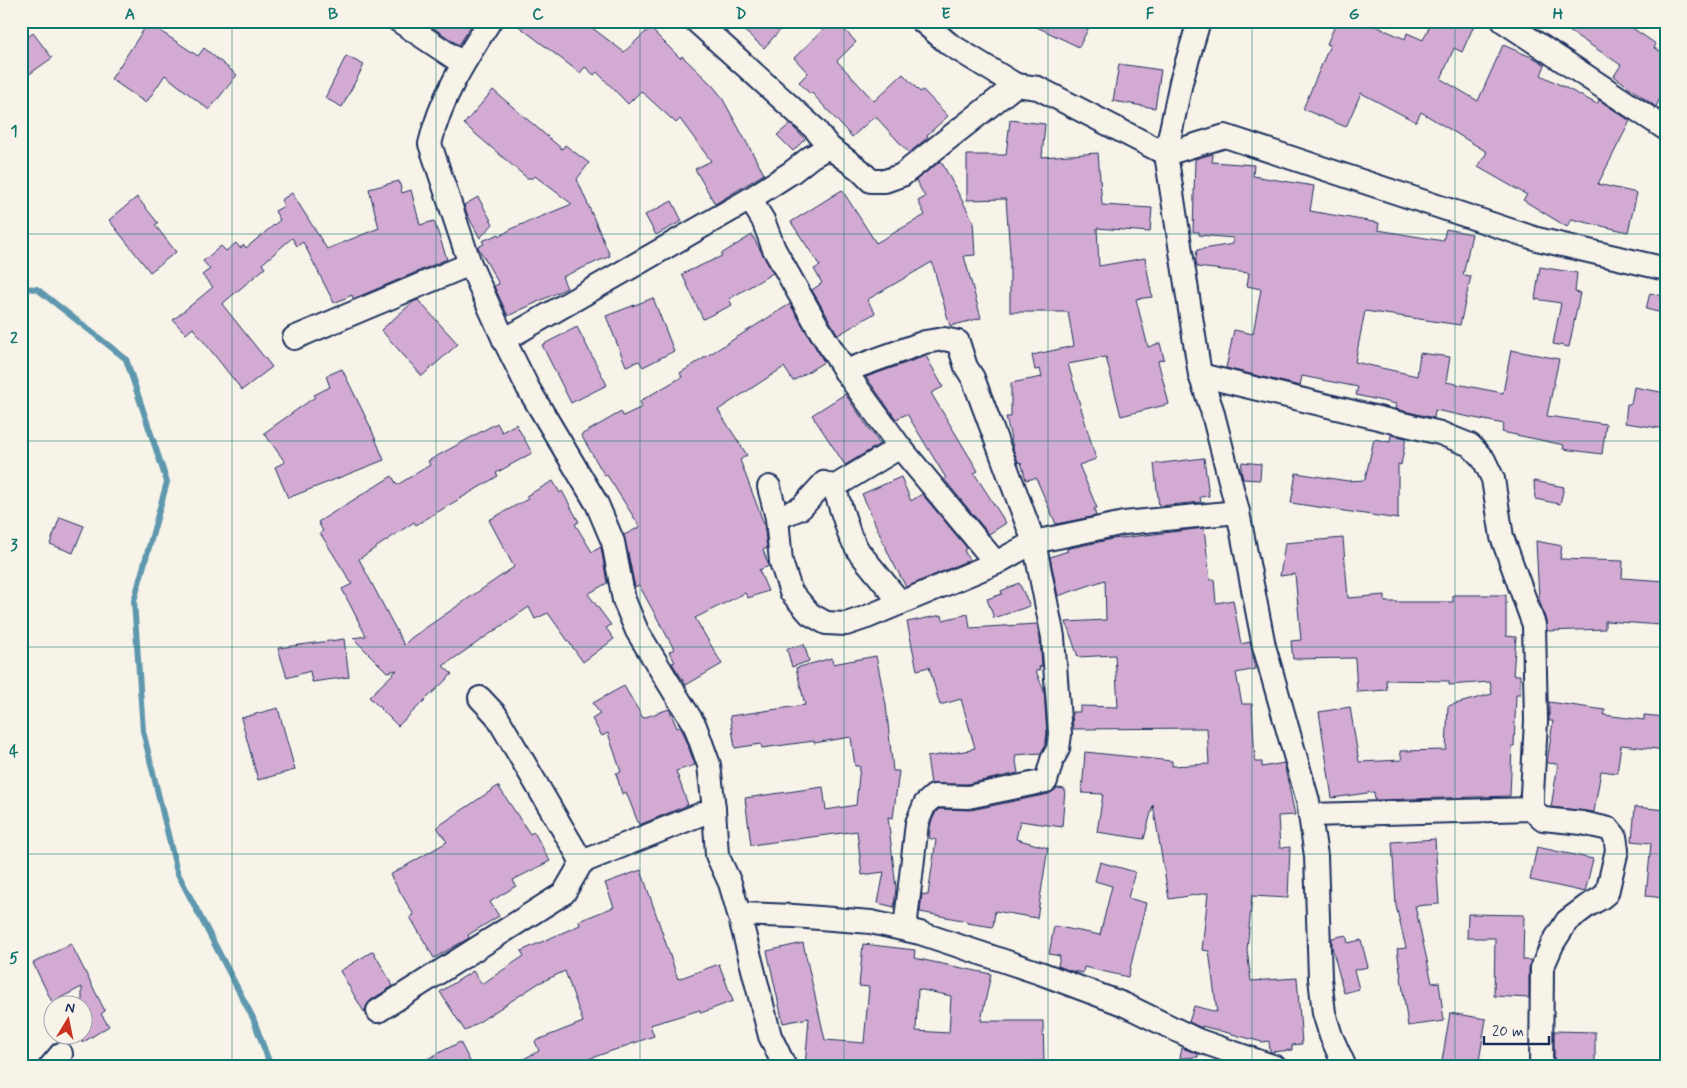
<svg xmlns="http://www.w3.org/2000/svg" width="1687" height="1088" font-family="Mynerve,sans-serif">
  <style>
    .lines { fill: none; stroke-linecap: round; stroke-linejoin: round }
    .stream { stroke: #5f98ae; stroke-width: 6 }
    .building { fill: #d3abd2; stroke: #1b2f5e; fill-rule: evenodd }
    .street-casing { stroke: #1b2f5e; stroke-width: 26 }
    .street { stroke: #f7f3e8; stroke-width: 22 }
    .grid { fill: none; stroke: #0f766e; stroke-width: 1; stroke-opacity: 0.55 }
    .neatline { fill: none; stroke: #0f766e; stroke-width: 2 }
    .grid-label { font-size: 16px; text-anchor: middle; font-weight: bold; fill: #0f766e }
  </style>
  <rect width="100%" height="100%" fill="#f7f3e8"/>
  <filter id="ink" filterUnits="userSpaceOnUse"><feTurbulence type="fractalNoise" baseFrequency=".02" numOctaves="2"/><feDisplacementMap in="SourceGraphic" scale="10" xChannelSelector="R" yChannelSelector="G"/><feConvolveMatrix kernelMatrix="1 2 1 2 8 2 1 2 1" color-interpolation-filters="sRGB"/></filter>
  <g filter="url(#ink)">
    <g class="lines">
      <path class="stream" d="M21 288 37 289 126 359 167 482 134 601 143 731 177 872 253 1018 271 1067"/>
    </g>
    <g class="building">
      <path d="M423 21H474L459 45Z"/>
      <path d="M512 21H583L624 52 650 28 680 58 682 56 712 85 721 96 764 174 715 204 695 169 711 161 680 119 676 123 641 91 628 104 597 72 594 75 585 67 580 73Z"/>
      <path d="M733 21H788L764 48Z"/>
      <path d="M832 21H836L856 42 837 61 874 101 903 74 920 92 923 90 948 116 927 135 928 137 909 153 875 116 852 137 812 93 810 94 799 82 808 73 794 58Z"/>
      <path d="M1024 21H1092L1079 47Z"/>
      <path d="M1337 21H1364L1405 39 1407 33 1423 40 1432 21H1476L1462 52 1454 48 1441 79 1478 101 1503 45 1536 59 1545 65 1541 75 1597 104 1599 100 1630 121 1598 184 1637 193 1628 232 1571 219 1567 227 1523 200 1527 195 1478 167 1487 152 1421 112 1416 122 1361 93 1346 127 1303 109 1330 45 1327 44Z"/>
      <path d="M1554 21H1622L1656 44 1654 48 1666 54V85L1656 107 1614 76 1621 65Z"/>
      <path d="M148 23 198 56 204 48 237 75 209 110 165 75 146 103 111 79Z"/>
      <path d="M33 33 52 58 21 80V42Z"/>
      <path d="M346 56 364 65 342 107 325 98Z"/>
      <path d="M1119 64 1161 70 1155 108 1113 101Z"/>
      <path d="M493 90 562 149 565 145 589 163 577 179 610 256 562 277 567 288 508 316 494 286 499 284 478 247 484 244 482 241 499 234 500 236 513 228 572 204 535 176 533 178H527L464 124Z"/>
      <path d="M1010 120 1045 124 1042 157 1098 153 1102 205 1152 208 1150 232 1097 228 1099 266 1145 258 1152 297 1136 299 1148 347 1160 343 1164 359 1158 361 1169 404 1121 416 1106 357 1068 364 1096 459 1079 465 1097 508 1094 509 1096 516 1056 524 1036 478 1026 480 1021 462 1019 463 1014 452 1006 417H1011V383L1042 377 1040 369 1035 370 1032 355 1074 346 1068 312H1010V253L1006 199 967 200V155H1006Z"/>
      <path d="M790 124 805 139 793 151 777 135Z"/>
      <path d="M1213 154 1212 162 1254 165 1253 176 1314 186 1310 211 1379 223 1378 230 1443 241 1446 229 1472 234 1463 275 1471 276 1460 325 1365 311 1355 362 1417 376 1420 353 1450 357 1446 382 1503 393 1511 350 1559 359 1547 416 1606 424 1602 454 1563 449 1564 445 1502 432 1504 424 1435 410 1434 418 1395 409 1396 404 1356 395 1358 387 1302 376 1300 386 1226 368 1234 330 1253 334 1261 289 1247 286 1249 273 1197 267 1196 260 1197 250 1233 244V238L1199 235V232H1193L1195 159Z"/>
      <path d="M941 161 973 221 975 255 964 256 981 318 950 326 932 262 867 300 875 313 838 335 812 290 822 283 814 269 820 266 791 222 842 190 876 243 925 215 918 201 925 197 916 180Z"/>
      <path d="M399 181 402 193 411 190 420 225 434 221 447 259 353 299 352 295 334 303 303 242 297 246 292 238 262 264 265 268 222 304 272 367 242 390 193 328 186 334 173 320 213 287 202 275 210 269 203 261 221 246 226 251 236 243 240 248 244 245 246 248 280 220 275 211 284 206 281 200 292 193 327 249 379 228 369 189Z"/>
      <path d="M137 197 158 223 155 225 176 252 150 272 109 220Z"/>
      <path d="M478 197 493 224 480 238 468 216 464 205Z"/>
      <path d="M672 201 682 221 656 235 645 215Z"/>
      <path d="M752 235 773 273 729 299 732 305 703 319 682 274 722 256 721 254Z"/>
      <path d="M1540 267 1577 273 1575 292 1580 293 1569 347 1553 344 1561 303 1535 299Z"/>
      <path d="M1650 293 1666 297V314L1646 309Z"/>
      <path d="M653 298 674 351 643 367 639 361 626 366 606 316Z"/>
      <path d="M418 300 458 344 422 376 381 330 413 302Z"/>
      <path d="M790 304 824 362 793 381 784 367 718 410 747 455 740 460 764 524 767 548 763 550 769 566 759 570 768 591 748 598 745 593 695 618 722 664 686 685 672 663 675 662 669 652 674 649 639 585 635 587 624 535 640 527 607 475 605 476 581 435 621 412 623 416 642 407 640 401 682 377 680 373Z"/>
      <path d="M577 327 607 385 571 403 542 345Z"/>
      <path d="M926 356 943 387 931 393 978 471 974 473 1006 523 989 534 944 479 946 478 907 414 896 419 866 377Z"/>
      <path d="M342 369 370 426 384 460 288 498 275 467 285 462 264 433 315 397 314 395 330 387 326 376Z"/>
      <path d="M1634 387 1666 393V429L1625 423 1627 404H1631Z"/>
      <path d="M845 394 880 444 845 465 812 415Z"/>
      <path d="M497 423 502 432 516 424 532 453 496 473 498 476 451 504 416 525 414 522 359 559 404 645 411 638 514 567 489 520 528 499 526 496 553 481 560 493 562 491 579 522 575 524 592 552 601 547 607 583 588 594 611 625 606 628 614 639 583 662 548 613 535 619 529 607 443 666 452 674 398 726 369 697 397 670 387 672 353 638 366 636 342 589 352 584 320 533 323 531 318 522 392 476 397 485 430 465 428 461Z"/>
      <path d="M1391 435 1406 438 1401 465 1398 464V519L1291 503 1296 473 1348 481 1365 480 1374 439 1390 442Z"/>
      <path d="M1204 458 1209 496 1200 497 1201 502 1159 506 1154 464Z"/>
      <path d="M1242 462 1261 464 1260 480 1243 479 1241 470Z"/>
      <path d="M901 477 911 501 922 494 967 548 964 550 969 560 906 587 890 557 862 494Z"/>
      <path d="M1534 481 1564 487 1560 504 1535 499Z"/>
      <path d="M60 517 84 526 73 553 50 544Z"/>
      <path d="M1204 528 1210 580 1214 579 1216 603 1233 600 1241 644 1250 642 1253 656 1256 669 1236 673 1242 704H1252L1255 762H1262V767L1284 763 1295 815 1278 816 1280 848 1290 847 1288 898 1252 896 1247 950 1251 981 1297 978 1302 1044 1292 1045V1050L1271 1052 1270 1051 1269 1041 1262 1042 1202 1026V1028L1189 1022 1194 1006 1217 1012 1209 951 1202 950 1208 893 1169 899 1153 805 1144 839 1097 832 1103 794 1082 793 1085 752 1172 761V766L1209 764 1207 728 1073 729 1072 712H1080V706L1118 707 1115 655 1078 657 1066 622 1106 620 1105 580 1058 596 1050 557 1068 551 1066 549 1113 539Z"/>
      <path d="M1343 538 1348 598 1385 595V602H1453V595H1506V636L1516 637 1513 675H1520V694H1516L1514 746H1512L1510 796 1375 800 1374 792 1332 798 1319 712 1350 707 1359 762 1402 760 1400 751 1446 750 1448 706 1492 694 1490 682 1449 685V681L1386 680 1387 690 1357 692 1355 658 1293 659 1291 641 1301 640 1295 574 1280 576 1285 543Z"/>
      <path d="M1536 541 1562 546 1560 559 1623 561 1622 578 1665 581 1661 625 1605 621V629L1547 631 1546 621 1539 599Z"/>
      <path d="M1019 583 1030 606 994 618 987 599 1002 594 1001 591Z"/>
      <path d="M968 614 970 628 1037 624 1040 639 1042 666 1039 667 1040 670 1036 671 1044 691 1047 734 1045 745 1041 753 1015 755 1018 773 967 784H931L927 757 971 750V749L975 748 961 699 940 705 929 667 917 670 907 622 942 615 943 620Z"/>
      <path d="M344 639 349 677 312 682 310 671 287 678 278 648Z"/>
      <path d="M804 644 809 661 792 667 787 649Z"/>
      <path d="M876 656 886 705 893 771H899L893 818 888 817 896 888 894 907 878 903 884 872 862 875 857 831 751 845 745 798 823 787 826 810 856 805 860 766H855L851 737 814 743V741L762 748 761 744 735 748 730 716 805 705 796 668 832 658 833 664Z"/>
      <path d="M624 686 643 718 669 709 677 728 680 727 683 732 695 765 676 771 688 805 639 825 626 792 622 794 616 773 621 772 608 733 602 736 592 719 600 714 593 703Z"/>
      <path d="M1549 702 1605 710 1604 715 1644 720V715L1666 717V750L1621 745 1617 773 1601 771 1594 812 1551 807 1558 764 1547 763 1553 721H1549Z"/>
      <path d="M278 708 295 770 258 780 241 718Z"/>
      <path d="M498 786 530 834 534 832 550 861 513 880 516 886 490 902 499 916 468 935 469 938 434 958 410 917 414 915 390 875 447 842 437 827Z"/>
      <path d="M1057 788 1065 789 1062 827 1020 821 1016 839 1048 848 1037 918 995 911 993 927 967 923V921L920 912 922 894 928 895 936 840 929 838 931 822 936 812 939 809 971 810 1049 794Z"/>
      <path d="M1635 807 1666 810V884L1664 898 1646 896 1651 843 1632 841Z"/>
      <path d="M1435 839 1439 904 1415 906 1432 983 1439 982 1444 1021 1408 1026 1397 949 1406 948 1396 906 1392 842Z"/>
      <path d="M1537 847 1593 859 1585 892 1530 880Z"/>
      <path d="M1100 862 1135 872 1128 898 1146 903 1128 977 1084 967 1083 973 1071 971 1058 966 1060 956 1049 954 1054 926 1100 935 1112 886 1095 881Z"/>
      <path d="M641 870 678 979 719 964 733 1001 701 1013 700 1010 650 1025 654 1036 566 1067H508L539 1051 535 1041 583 1022 565 971 539 983 465 1031 440 992 473 971 482 984 524 956 521 951 580 925 579 921 614 907 605 883Z"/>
      <path d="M1468 914 1524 915 1523 960H1531L1529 968V998L1494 996 1495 938H1467Z"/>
      <path d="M1346 935 1348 943 1361 940 1368 967 1354 970 1359 989 1344 993 1332 947V938Z"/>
      <path d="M803 943 825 1040 864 1043 869 987 859 986 863 944 915 950 914 958 991 974 981 1021H1043L1044 1061 987 1063 988 1067H805L809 1018 783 1023 767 951ZM918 989 951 996 949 1033 916 1031Z"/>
      <path d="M71 944 105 1011 101 1014 109 1026 82 1043V987L52 1002 33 963Z"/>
      <path d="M373 951 393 986 371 1000 367 1005 364 1012 340 971Z"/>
      <path d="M1450 1013 1486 1019 1478 1067H1441Z"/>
      <path d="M1554 1031 1595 1032V1067H1554Z"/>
      <path d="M460 1042 473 1067H412Z"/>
      <path d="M1182 1048 1198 1054V1057L1180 1058Z"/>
    </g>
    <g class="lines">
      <g class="street-casing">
        <g id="street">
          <path d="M399 21 462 63"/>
          <path d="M490 21C465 60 440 99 430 144L470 264 504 340 528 388 597 504 613 542 624 600 637 631 695 726 709 765 714 809 717 855 730 883 739 914 770 1036 785 1067"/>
          <path d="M696 21 815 129 829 147 811 157 792 172 750 199 763 220 774 249 818 327 845 371 900 447 996 563"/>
          <path d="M922 21 949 44 1016 85 1038 88 1166 154 1225 136 1537 239 1666 269"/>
          <path d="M1199 21 1181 82 1166 154 1200 375 1212 410 1238 512 1264 646 1308 801 1316 856 1320 978 1324 1013 1331 1036 1345 1067"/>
          <path d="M1503 21 1666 129"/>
          <path d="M829 147 860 170 871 181H885L902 175 1016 85"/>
          <path d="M294 338 470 264"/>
          <path d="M504 340 750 199"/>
          <path d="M845 371 925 342 944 339 958 342 966 367 973 378 1034 542 1053 637 1060 734 1058 749 1052 760 1046 781 968 797 934 796 925 804 917 823 905 929"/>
          <path d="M1200 375 1440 433 1470 445 1484 460 1493 479 1502 537 1534 625 1536 721 1532 794V809L1543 819 1582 823 1609 829 1615 836 1617 850 1607 893 1601 898 1587 906 1567 921 1553 943 1542 968 1541 1067"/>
          <path d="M769 487 777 518 781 562 791 592 810 614 826 623 846 624 867 617 996 563 1034 542 1124 523 1238 512"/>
          <path d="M834 487 850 536 859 552 901 603"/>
          <path d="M777 518 801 508 824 483 834 487 900 447"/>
          <path d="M480 698 496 715 582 862"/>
          <path d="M1310 815 1532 809"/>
          <path d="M739 914 794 916 871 922 920 933 1040 973 1123 1004 1197 1040 1275 1067"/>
          <path d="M378 1011 564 893 582 862 714 809"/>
          <path d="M50 1067 61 1054"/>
        </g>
      </g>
      <use href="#street" class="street"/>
    </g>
  </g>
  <path class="grid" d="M232 21V1067M436 21V1067M640 21V1067M844 21V1067M1048 21V1067M1252 21V1067M1455 21V1067M21 234H1666M21 441H1666M21 647H1666M21 854H1666"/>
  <rect width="1687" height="1088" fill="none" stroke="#f7f3e8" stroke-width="55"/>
  <g transform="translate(68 1020) rotate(10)"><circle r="24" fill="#f7f3e8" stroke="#9fa5b1"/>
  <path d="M0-4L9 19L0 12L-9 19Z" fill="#c8321e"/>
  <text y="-8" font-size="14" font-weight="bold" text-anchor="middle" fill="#1b2f5e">N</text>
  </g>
  <path d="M1484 1036v8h65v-8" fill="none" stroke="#1b2f5e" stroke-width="2.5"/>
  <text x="1492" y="1036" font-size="15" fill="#1b2f5e" stroke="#f7f3e8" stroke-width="4" paint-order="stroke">20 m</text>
  <rect x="28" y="28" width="1632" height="1032" class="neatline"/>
  <g class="grid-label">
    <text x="130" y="19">A</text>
    <text x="333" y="19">B</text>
    <text x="538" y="19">C</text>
    <text x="741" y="19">D</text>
    <text x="946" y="19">E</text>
    <text x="1150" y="19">F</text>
    <text x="1354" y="19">G</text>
    <text x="1558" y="19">H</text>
    <text x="14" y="136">1</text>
    <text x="14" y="343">2</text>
    <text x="14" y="550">3</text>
    <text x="14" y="756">4</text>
    <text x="14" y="963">5</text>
  </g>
</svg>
